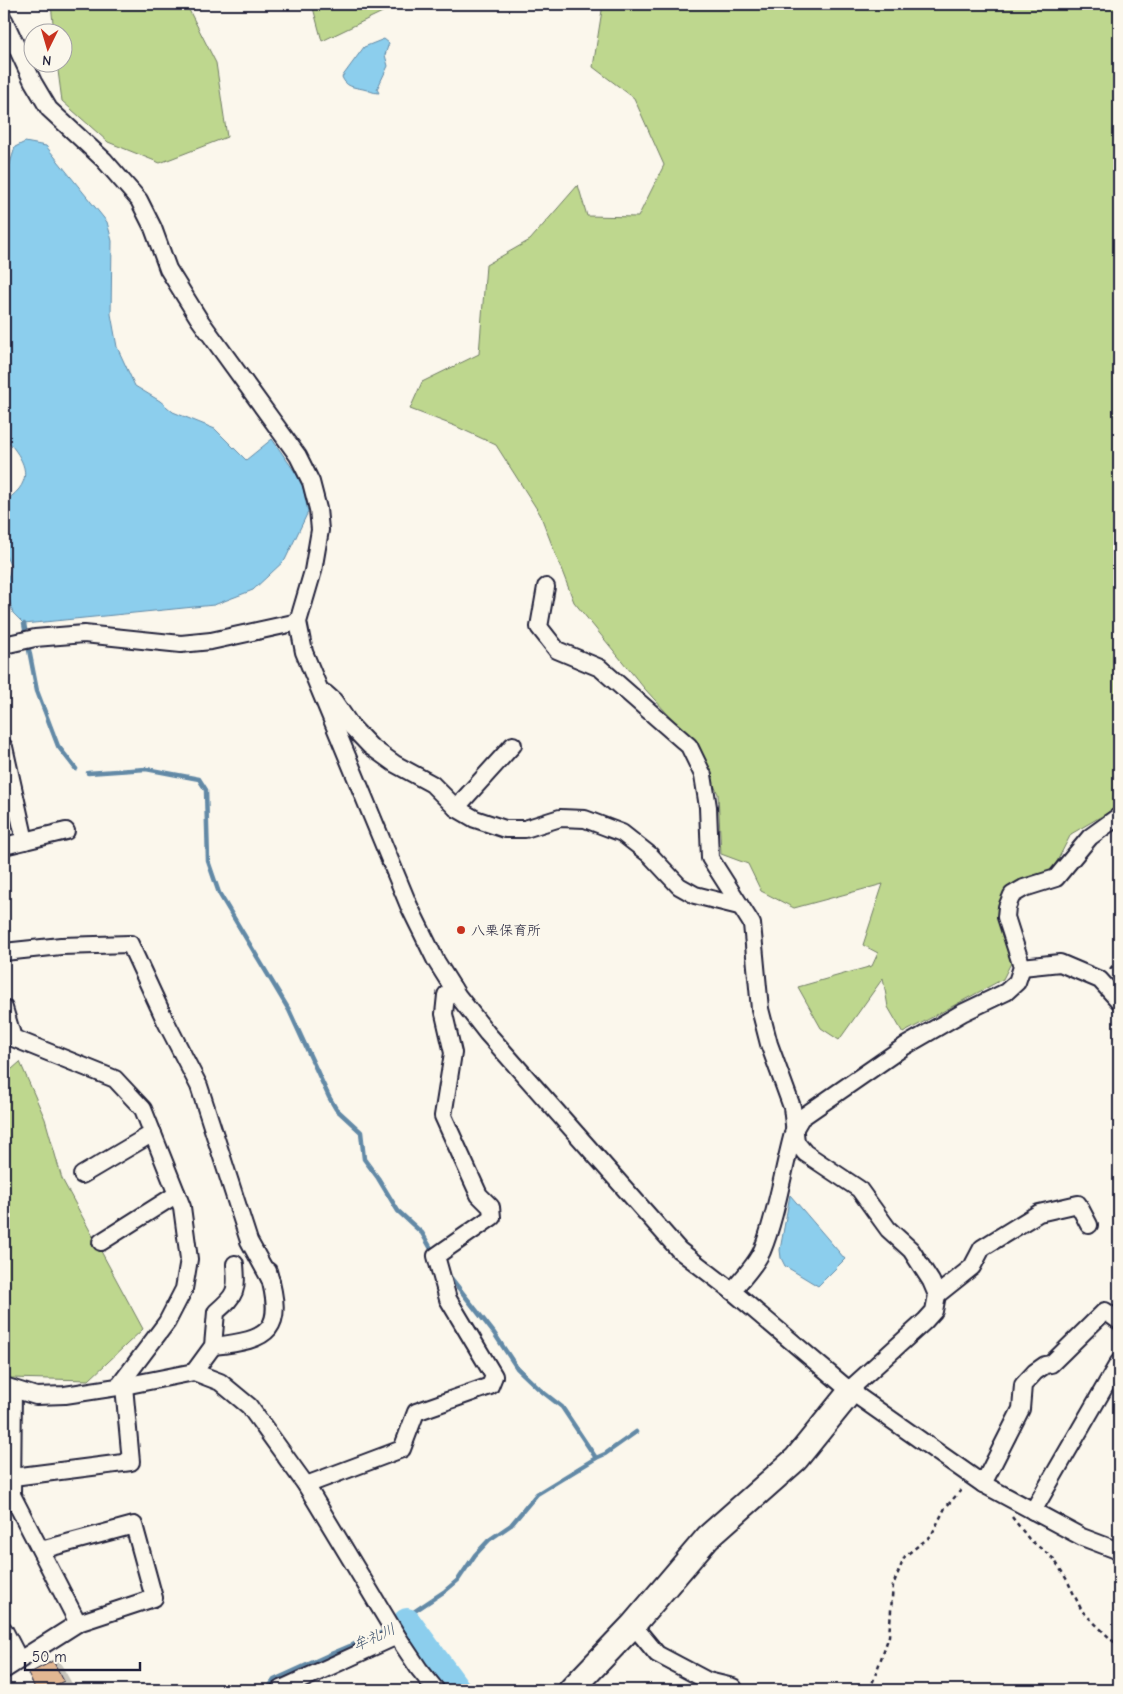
<svg xmlns="http://www.w3.org/2000/svg" width="1123" height="1694" font-family="'Comic Neue','Klee One',sans-serif">
  <style>
    .green { fill: #bed78e; stroke: #707c64 }
    .water { fill: #8cceed; stroke: #6289a6 }
    .shadow { fill: #0003 }
    .lines { fill: none; stroke-linecap: round; stroke-linejoin: round }
    .stream { stroke: #6289a6; stroke-width: 4.5 }
    .river { stroke: #8cceed; stroke-width: 28 }
    .building { fill: #e2b792; stroke: #22223b }
    .street-casing { stroke: #22223b; stroke-width: 20 }
    .secondary-casing { stroke: #22223b; stroke-width: 28 }
    .path { stroke: #22223b; stroke-width: 2.5; stroke-dasharray: 4 4; stroke-linecap: butt }
    .street { stroke: #fbf7ec; stroke-width: 16 }
    .secondary { stroke: #fbf7ec; stroke-width: 24 }
    .poi-dot { fill: #c8321e; stroke: #fbf7ec; stroke-width: 2 }
    .labels { text-anchor: middle; stroke-width: 5; stroke-linejoin: round; paint-order: stroke }
    .poi-label { font-size: 14px; fill: #22223b; stroke: #fbf7ec; text-anchor: start }
    .water-label { font-size: 15px; font-style: italic; fill: #425670; stroke: #fbf7ec }
  </style>
  <rect width="100%" height="100%" fill="#fbf7ec"/>
  <filter id="ink" filterUnits="userSpaceOnUse"><feTurbulence type="fractalNoise" baseFrequency=".02" numOctaves="2"/><feDisplacementMap in="SourceGraphic" scale="10" xChannelSelector="R" yChannelSelector="G"/><feConvolveMatrix kernelMatrix="1 2 1 2 8 2 1 2 1" color-interpolation-filters="sRGB"/></filter>
  <g filter="url(#ink)">
    <g class="green">
      <path d="M51 4H186L216 63 227 137 160 163 108 142 62 101 57 63 62 62V32H54Z"/>
      <path d="M312 4H399L322 41Z"/>
      <path d="M603 4H1119V806L1071 834 1051 873 1001 912 1011 963 1003 979 903 1033 888 1007 883 978 839 1040 821 1028 798 987 872 966 878 953 863 945 883 884 794 908 761 891 748 864 721 854 718 794 696 745 644 688 574 602 540 514 496 445 455 426 410 409 422 382 479 354 486 265 530 240 578 185 587 216 638 217 664 165 634 98 593 67Z"/>
      <path d="M20 1062 45 1119 62 1179 143 1329 89 1380 10 1378 4 1373V1076Z"/>
    </g>
    <g class="water">
      <path d="M384 39 389 43 385 55 388 66 377 89 379 93C372 93 369 90 363 89 353 87 346 87 342 77L364 47Z"/>
      <path d="M25 142 46 146 107 222 112 241 111 314 117 347 135 386 160 401 173 412 215 429 246 460 272 439 302 482 308 512 285 560 253 590 214 605 24 624 13 613 6 588 11 567 4 552V503C8 499 15 494 19 489 34 470 16 451 4 436V184L15 147Z"/>
      <path d="M790 1195 845 1259 818 1286 785 1266 781 1258 780 1250Z"/>
    </g>
    <path class="shadow" d="M57 1657 75 1689 78 1690H56L59 1682 44 1690H38L29 1674 34 1670Z"/>
    <g class="lines">
      <g class="stream">
        <path d="M24 624 37 691 58 746 76 769"/>
        <path d="M88 773 146 769 199 779 206 790 208 861 219 893 289 1010 329 1097 336 1109 361 1132 364 1159 378 1178 398 1211 422 1233 433 1252"/>
        <path d="M447 1273 494 1333 517 1368 539 1389 562 1407 596 1458"/>
        <path d="M267 1690 274 1680 331 1654 407 1622 409 1615 445 1591 458 1580 475 1555 489 1540 511 1525 537 1494 596 1458 605 1454 636 1432"/>
      </g>
      <path class="river" d="M407 1622 457 1690"/>
    </g>
    <path class="building" d="M53 1661 64 1681 46 1690H36L28 1674Z"/>
    <g class="lines">
      <g class="street-casing">
        <g id="street">
          <path d="M4 20 33 82 49 109 104 160 139 200 153 228 168 269 199 319 298 456 311 482 318 509 320 530 313 571 298 622 304 652 409 906 436 961 458 996 487 1033 679 1250 732 1291 849 1390 983 1484 1082 1537 1119 1551"/>
          <path d="M546 587 539 627 557 650 600 668 689 746 703 775 708 807 710 858 752 924 760 1009 769 1044 792 1107 796 1142 805 1153 859 1189 888 1229 911 1250 931 1281 937 1295 934 1311 925 1321 849 1390"/>
          <path d="M4 645 35 638 84 634 181 644 211 641 298 622"/>
          <path d="M325 693 334 701 351 726 370 746 395 764 432 784 456 808 475 819 505 829H525L560 818 585 819 622 833 650 855 679 886 695 895 739 906"/>
          <path d="M4 747 25 841"/>
          <path d="M456 808 513 745"/>
          <path d="M4 846 66 831"/>
          <path d="M4 952 61 946 130 944 165 1020 199 1086 249 1241 271 1281"/>
          <path d="M1022 967 1060 963 1100 980 1119 1001"/>
          <path d="M4 1008 13 1038 115 1079 143 1109 182 1207 189 1259 184 1289 167 1322 118 1387"/>
          <path d="M82 1175 153 1133"/>
          <path d="M101 1242 177 1194"/>
          <path d="M732 1291C742 1279 755 1266 762 1251 777 1214 783 1169 794 1130L801 1118 905 1046 962 1013 1006 992 1017 982 1022 967 1006 917 1007 907 1012 895 1024 888 1056 878 1090 837 1119 816"/>
          <path d="M937 1295 972 1267 982 1248 1039 1213 1078 1204 1089 1225"/>
          <path d="M213 1346C271 1340 285 1330 268 1271"/>
          <path d="M194 1372 213 1346 216 1312C237 1294 237 1291 235 1264"/>
          <path d="M4 1386 36 1396 65 1395 124 1386 194 1372 220 1382 249 1406 306 1485 397 1636 419 1669 436 1690"/>
          <path d="M13 1389 12 1495 78 1623"/>
          <path d="M13 1477 131 1462 124 1386"/>
          <path d="M983 1484 1021 1409 1023 1385 1035 1372 1045 1365 1051 1364 1105 1311 1119 1321"/>
          <path d="M306 1485 402 1449 416 1412 490 1386 494 1376 448 1299 436 1256 492 1217 491 1207 479 1195 443 1116 453 1053 444 1014 446 995 453 988"/>
          <path d="M1033 1511 1119 1362"/>
          <path d="M633 1625 657 1654 708 1681 733 1687 735 1690"/>
          <path d="M4 1630 19 1659"/>
          <path d="M4 1670 78 1623 154 1598 134 1525 41 1550"/>
          <path d="M279 1690 397 1636"/>
        </g>
      </g>
      <g class="secondary-casing">
        <path id="secondary" d="M571 1690 633 1625 708 1537 796 1459 851 1391"/>
      </g>
      <g class="path">
        <path d="M1110 969 1119 958"/>
        <path d="M1012 1517 1029 1539 1054 1559 1067 1580 1082 1611 1119 1647"/>
        <path d="M870 1690 889 1636 893 1585 905 1556 931 1536 945 1508 962 1489"/>
      </g>
      <use href="#street" class="street"/>
      <use href="#secondary" class="secondary"/>
    </g>
  </g>
  <circle class="poi-dot" cx="461" cy="930" r="5"/>
  <g class="labels">
    <g class="poi-label">
      <text x="471" y="935">八栗保育所</text>
    </g>
    <g class="water-label">
      <text transform="translate(374 1637) rotate(-24)" y="5">牟礼川</text>
    </g>
  </g>
  <rect width="1123" height="1694" fill="none" stroke="#fbf7ec" stroke-width="20"/>
  <rect x="10" y="10" width="1103" height="1674" fill="none" stroke="#22223b" stroke-width="2" filter="url(#ink)"/>
  <g transform="translate(48 48) rotate(185)"><circle r="24" fill="#fbf7ec" stroke="#a4a2a5"/>
  <path d="M0-4L9 19L0 12L-9 19Z" fill="#c8321e"/>
  <text y="-8" font-size="14" font-weight="bold" text-anchor="middle" fill="#22223b">N</text>
  </g>
  <path d="M25 1662v8h115v-8" fill="none" stroke="#22223b" stroke-width="2.5"/>
  <text x="32" y="1662" font-size="15" fill="#22223b" stroke="#fbf7ec" stroke-width="4" paint-order="stroke">50 m</text>
</svg>
